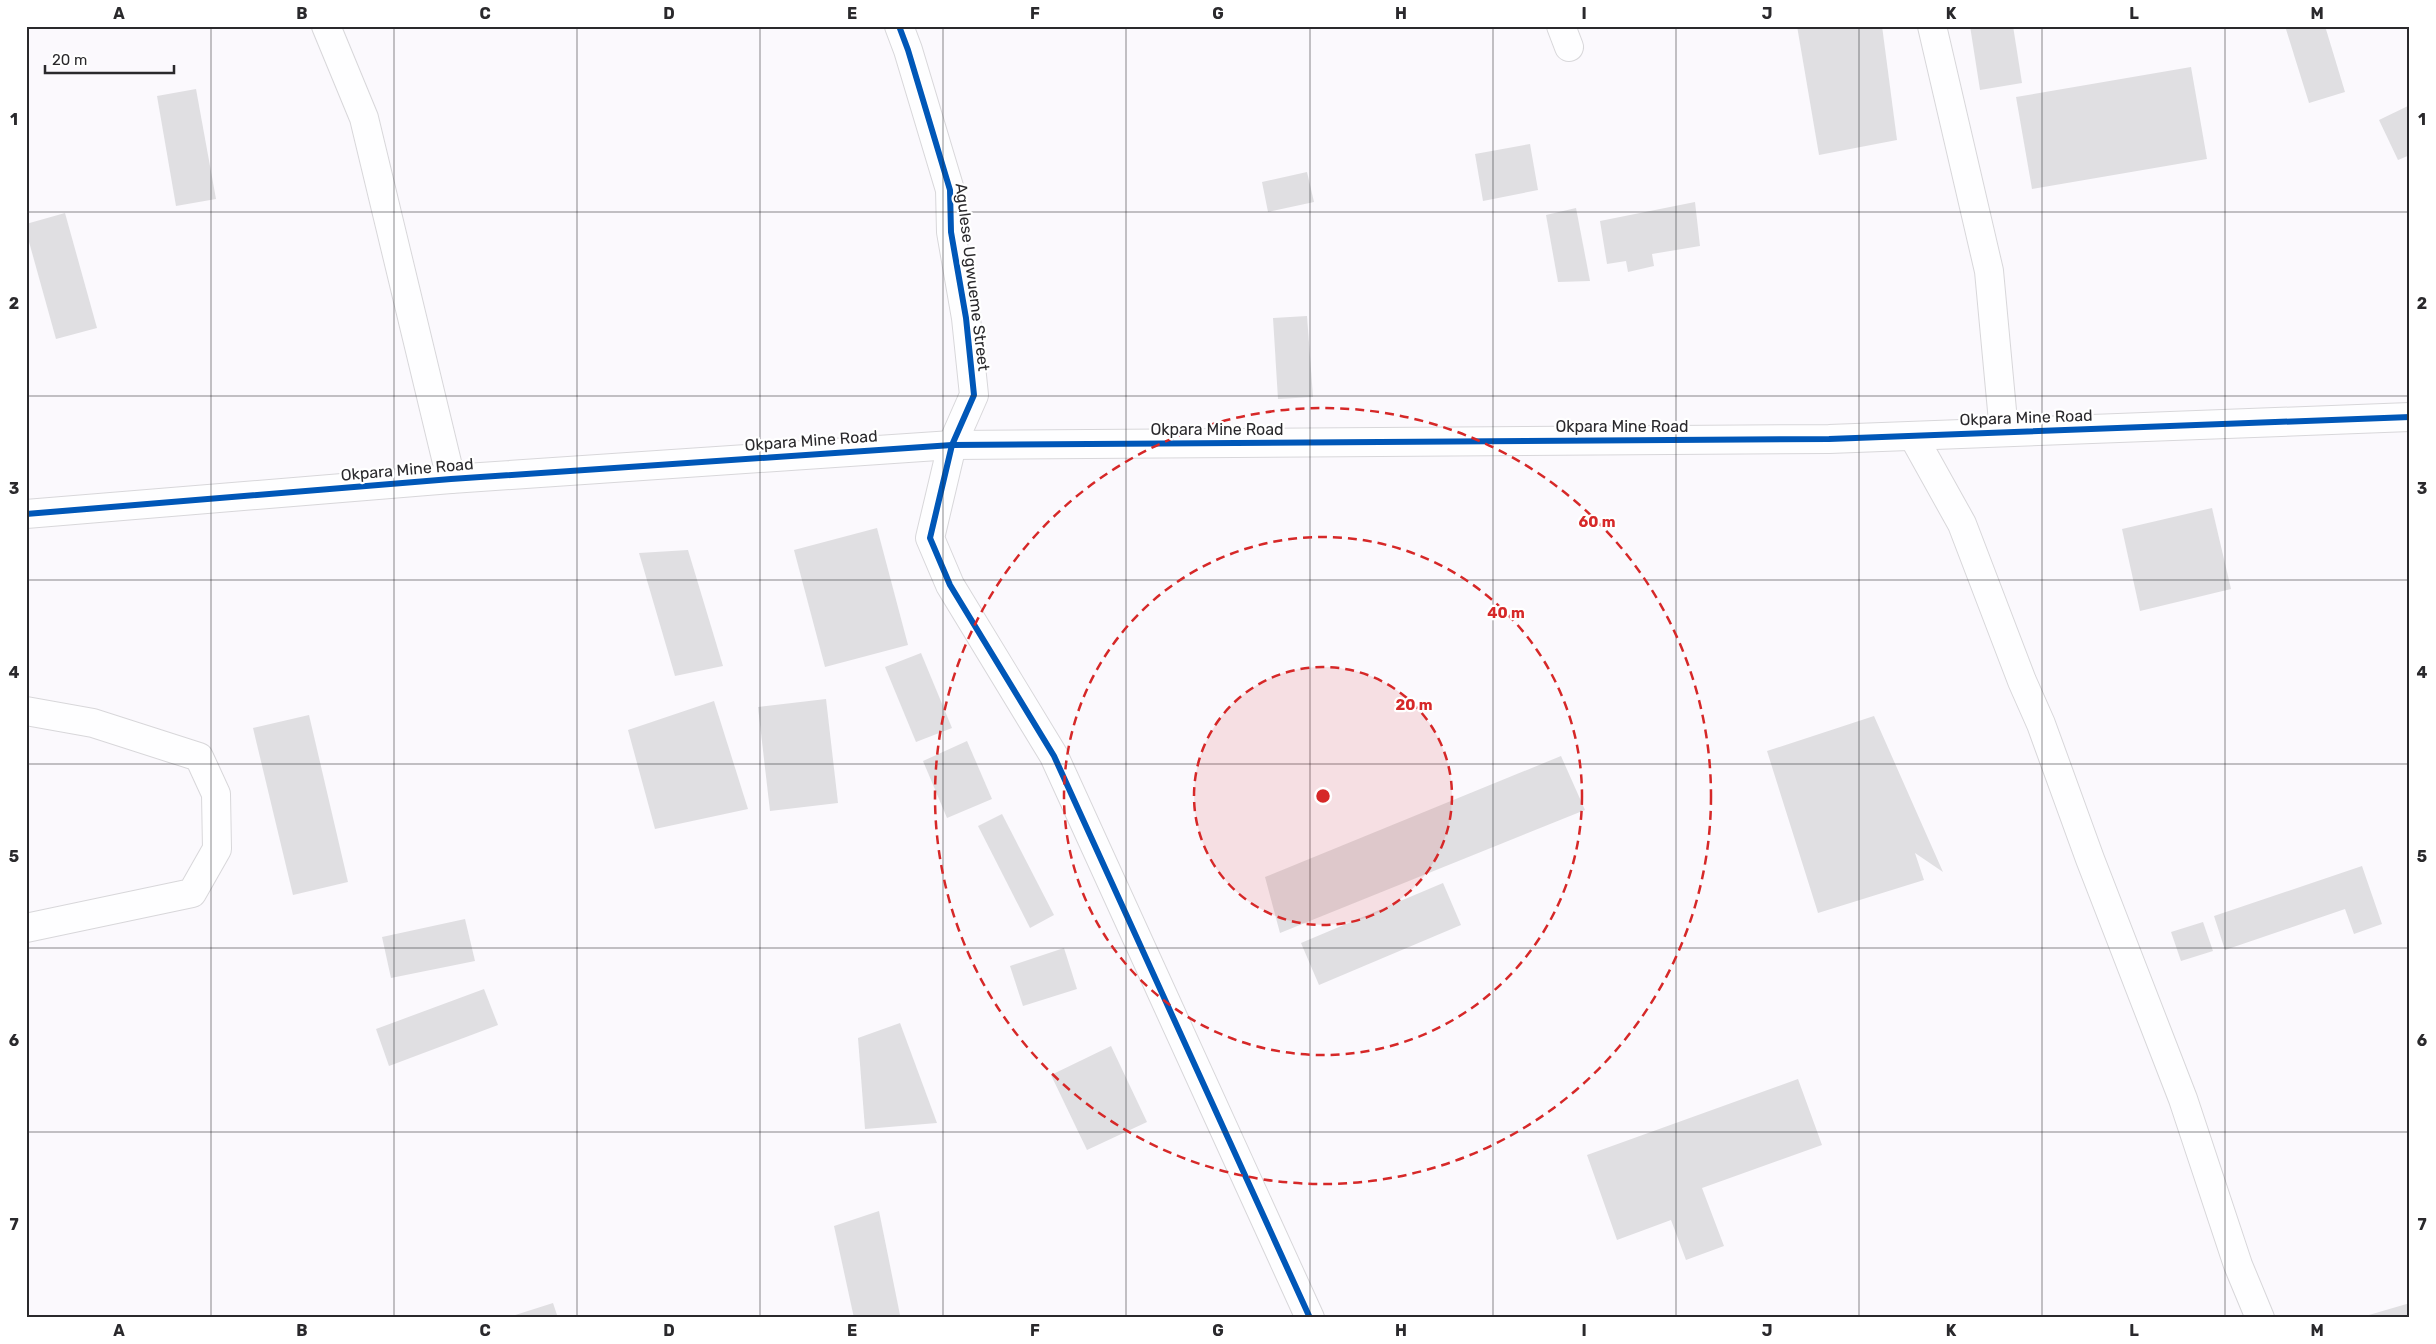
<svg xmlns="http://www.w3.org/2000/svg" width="2436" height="1344" font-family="Rubik,sans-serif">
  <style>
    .building { fill: #e0dfe2 }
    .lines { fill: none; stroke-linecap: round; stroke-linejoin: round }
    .minor-casing { stroke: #d8d7da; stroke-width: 30 }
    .minor { stroke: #fefeff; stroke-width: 28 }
    .cycleway-casing { stroke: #fff; stroke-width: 9 }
    .cycleway { stroke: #0057b8; stroke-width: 6 }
    .grid { fill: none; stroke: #2a292c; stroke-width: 1; stroke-opacity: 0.55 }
    .ring { fill: none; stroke: #d62828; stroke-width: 2.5; stroke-dasharray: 9 6 }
    .labels { text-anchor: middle; stroke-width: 4.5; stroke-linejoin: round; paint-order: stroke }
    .street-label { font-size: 16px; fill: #2a292c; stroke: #fff }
    .centre { fill: #d62828; stroke: #fff; stroke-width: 2.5 }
    .ring-label { font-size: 15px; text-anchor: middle; font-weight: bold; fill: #d62828; stroke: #fff; stroke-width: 4.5; stroke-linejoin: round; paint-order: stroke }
    .neatline { fill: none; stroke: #2a292c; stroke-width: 2 }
    .grid-label { font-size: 16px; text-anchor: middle; font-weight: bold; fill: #2a292c }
  </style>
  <rect width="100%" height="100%" fill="#fbf9fd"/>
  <g class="building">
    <path d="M1797 26H1882L1897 140 1819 155Z"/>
    <path d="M1970 26H2013L2022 83 1980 90Z"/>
    <path d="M2285 26H2325L2345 92 2309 103Z"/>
    <path d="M2191 67 2207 159 2032 189 2016 97Z"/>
    <path d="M196 89 216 199 176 206 157 96Z"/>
    <path d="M2410 105V155L2398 160 2379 120Z"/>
    <path d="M1530 144 1538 190 1483 201 1475 154Z"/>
    <path d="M1307 172 1314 202 1268 212 1262 182Z"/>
    <path d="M1695 202 1700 246 1652 254 1654 266 1628 272 1626 261 1607 264 1600 221Z"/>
    <path d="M1576 208 1590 281 1558 282 1546 215Z"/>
    <path d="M65 213 97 328 56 339 26 231V224Z"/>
    <path d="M1307 316 1313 397 1278 399 1273 318Z"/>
    <path d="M2212 508 2231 589 2140 611 2122 529Z"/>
    <path d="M877 528 908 645 825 667 794 550Z"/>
    <path d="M688 550 723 666 675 676 639 553Z"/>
    <path d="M921 653 952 728 916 742 885 667Z"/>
    <path d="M826 699 838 803 770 811 758 707Z"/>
    <path d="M714 701 748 809 655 829 628 730Z"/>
    <path d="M309 715 348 882 293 895 253 728Z"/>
    <path d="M1874 716 1943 872 1915 853 1924 880 1818 913 1767 751Z"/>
    <path d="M967 741 992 799 947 818 923 761Z"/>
    <path d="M1561 756 1585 810 1280 933 1265 877Z"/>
    <path d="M1002 814 1054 915 1030 928 978 826Z"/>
    <path d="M2362 866 2382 924 2354 934 2345 909 2225 950 2214 916Z"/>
    <path d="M1443 883 1461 925 1319 985 1301 943Z"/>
    <path d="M465 919 475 961 391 978 382 937Z"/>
    <path d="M2203 922 2213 951 2181 961 2171 932Z"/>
    <path d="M1064 948 1077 989 1023 1006 1010 966Z"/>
    <path d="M484 989 498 1025 389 1066 376 1029Z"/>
    <path d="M900 1023 937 1123 865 1129 858 1038Z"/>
    <path d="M1111 1046 1147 1122 1087 1150 1051 1075Z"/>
    <path d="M1798 1079 1822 1145 1702 1188 1724 1246 1686 1260 1671 1220 1617 1240 1587 1155Z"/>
    <path d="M879 1211 900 1315 854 1318 834 1226Z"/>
    <path d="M553 1303 558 1318H509V1317Z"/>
    <path d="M2410 1303V1318H2362V1317Z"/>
  </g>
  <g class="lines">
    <g class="minor-casing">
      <g id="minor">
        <path d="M326 26 364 118 451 479"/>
        <path d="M899 26 908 50 950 190 951 232 966 318 974 395 952 445 930 538 950 585 1054 756 1310 1318"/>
        <path d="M1561 26 1569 47"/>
        <path d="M1932 26 1989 271 2004 432"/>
        <path d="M1913 436 1962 524 2022 681 2041 724 2090 859 2183 1099 2238 1265 2260 1318"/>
        <path d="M26 514 451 479 952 445 1829 439 2410 417"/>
        <path d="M26 711 93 723 199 757 216 794 217 849 192 893 26 928"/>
      </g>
    </g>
    <use href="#minor" class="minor"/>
    <g class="cycleway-casing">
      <g id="cycleway">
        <path d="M899 26 908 50 950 190 951 232 966 318 974 395 952 445 930 538 950 585 1054 756 1310 1318"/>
        <path d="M26 514 451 479 952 445 1829 439 2410 417"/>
      </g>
    </g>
    <use href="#cycleway" class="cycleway"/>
  </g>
  <path class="grid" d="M211 26V1318M394 26V1318M577 26V1318M760 26V1318M943 26V1318M1126 26V1318M1310 26V1318M1493 26V1318M1676 26V1318M1859 26V1318M2042 26V1318M2225 26V1318M26 212H2410M26 396H2410M26 580H2410M26 764H2410M26 948H2410M26 1132H2410"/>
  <circle cx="1323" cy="796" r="129" fill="#d62828" fill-opacity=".12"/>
  <g class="ring">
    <circle cx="1323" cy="796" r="129"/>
    <circle cx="1323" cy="796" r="259"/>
    <circle cx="1323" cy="796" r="388"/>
  </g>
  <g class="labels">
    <g class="street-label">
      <text transform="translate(973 277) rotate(83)" y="6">Agulese Ugwueme Street</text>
      <text transform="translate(2026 417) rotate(-2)" y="6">Okpara Mine Road</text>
      <text x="1622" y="432">Okpara Mine Road</text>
      <text x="1217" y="435">Okpara Mine Road</text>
      <text transform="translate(811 440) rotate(-4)" y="6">Okpara Mine Road</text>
      <text transform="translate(407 469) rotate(-5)" y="6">Okpara Mine Road</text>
    </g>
  </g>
  <circle cx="1323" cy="796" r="8" class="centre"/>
  <g class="ring-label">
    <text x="1597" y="527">60 m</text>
    <text x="1506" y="618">40 m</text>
    <text x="1414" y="710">20 m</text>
  </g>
  <rect width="2436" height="1344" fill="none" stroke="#ffffff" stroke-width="55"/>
  <path d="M45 65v8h129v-8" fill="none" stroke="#2a292c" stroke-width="2.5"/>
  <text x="52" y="65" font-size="15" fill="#2a292c" stroke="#ffffff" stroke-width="4" paint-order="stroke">20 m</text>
  <rect x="28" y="28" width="2380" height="1288" class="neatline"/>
  <g class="grid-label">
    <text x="119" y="19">A</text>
    <text x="302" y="19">B</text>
    <text x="485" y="19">C</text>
    <text x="669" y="19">D</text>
    <text x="852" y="19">E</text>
    <text x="1035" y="19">F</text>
    <text x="1218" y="19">G</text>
    <text x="1401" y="19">H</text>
    <text x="1584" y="19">I</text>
    <text x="1767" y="19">J</text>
    <text x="1951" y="19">K</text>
    <text x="2134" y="19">L</text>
    <text x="2317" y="19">M</text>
    <text x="14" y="125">1</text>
    <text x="2422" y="125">1</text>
    <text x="14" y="309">2</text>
    <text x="2422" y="309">2</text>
    <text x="14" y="494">3</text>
    <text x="2422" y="494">3</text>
    <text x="14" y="678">4</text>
    <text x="2422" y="678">4</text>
    <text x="14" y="862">5</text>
    <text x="2422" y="862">5</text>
    <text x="14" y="1046">6</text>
    <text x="2422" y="1046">6</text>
    <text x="14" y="1230">7</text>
    <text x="2422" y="1230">7</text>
    <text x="119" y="1336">A</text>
    <text x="302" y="1336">B</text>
    <text x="485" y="1336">C</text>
    <text x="669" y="1336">D</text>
    <text x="852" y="1336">E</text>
    <text x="1035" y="1336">F</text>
    <text x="1218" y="1336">G</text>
    <text x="1401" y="1336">H</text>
    <text x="1584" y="1336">I</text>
    <text x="1767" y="1336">J</text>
    <text x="1951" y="1336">K</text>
    <text x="2134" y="1336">L</text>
    <text x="2317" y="1336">M</text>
  </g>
</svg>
